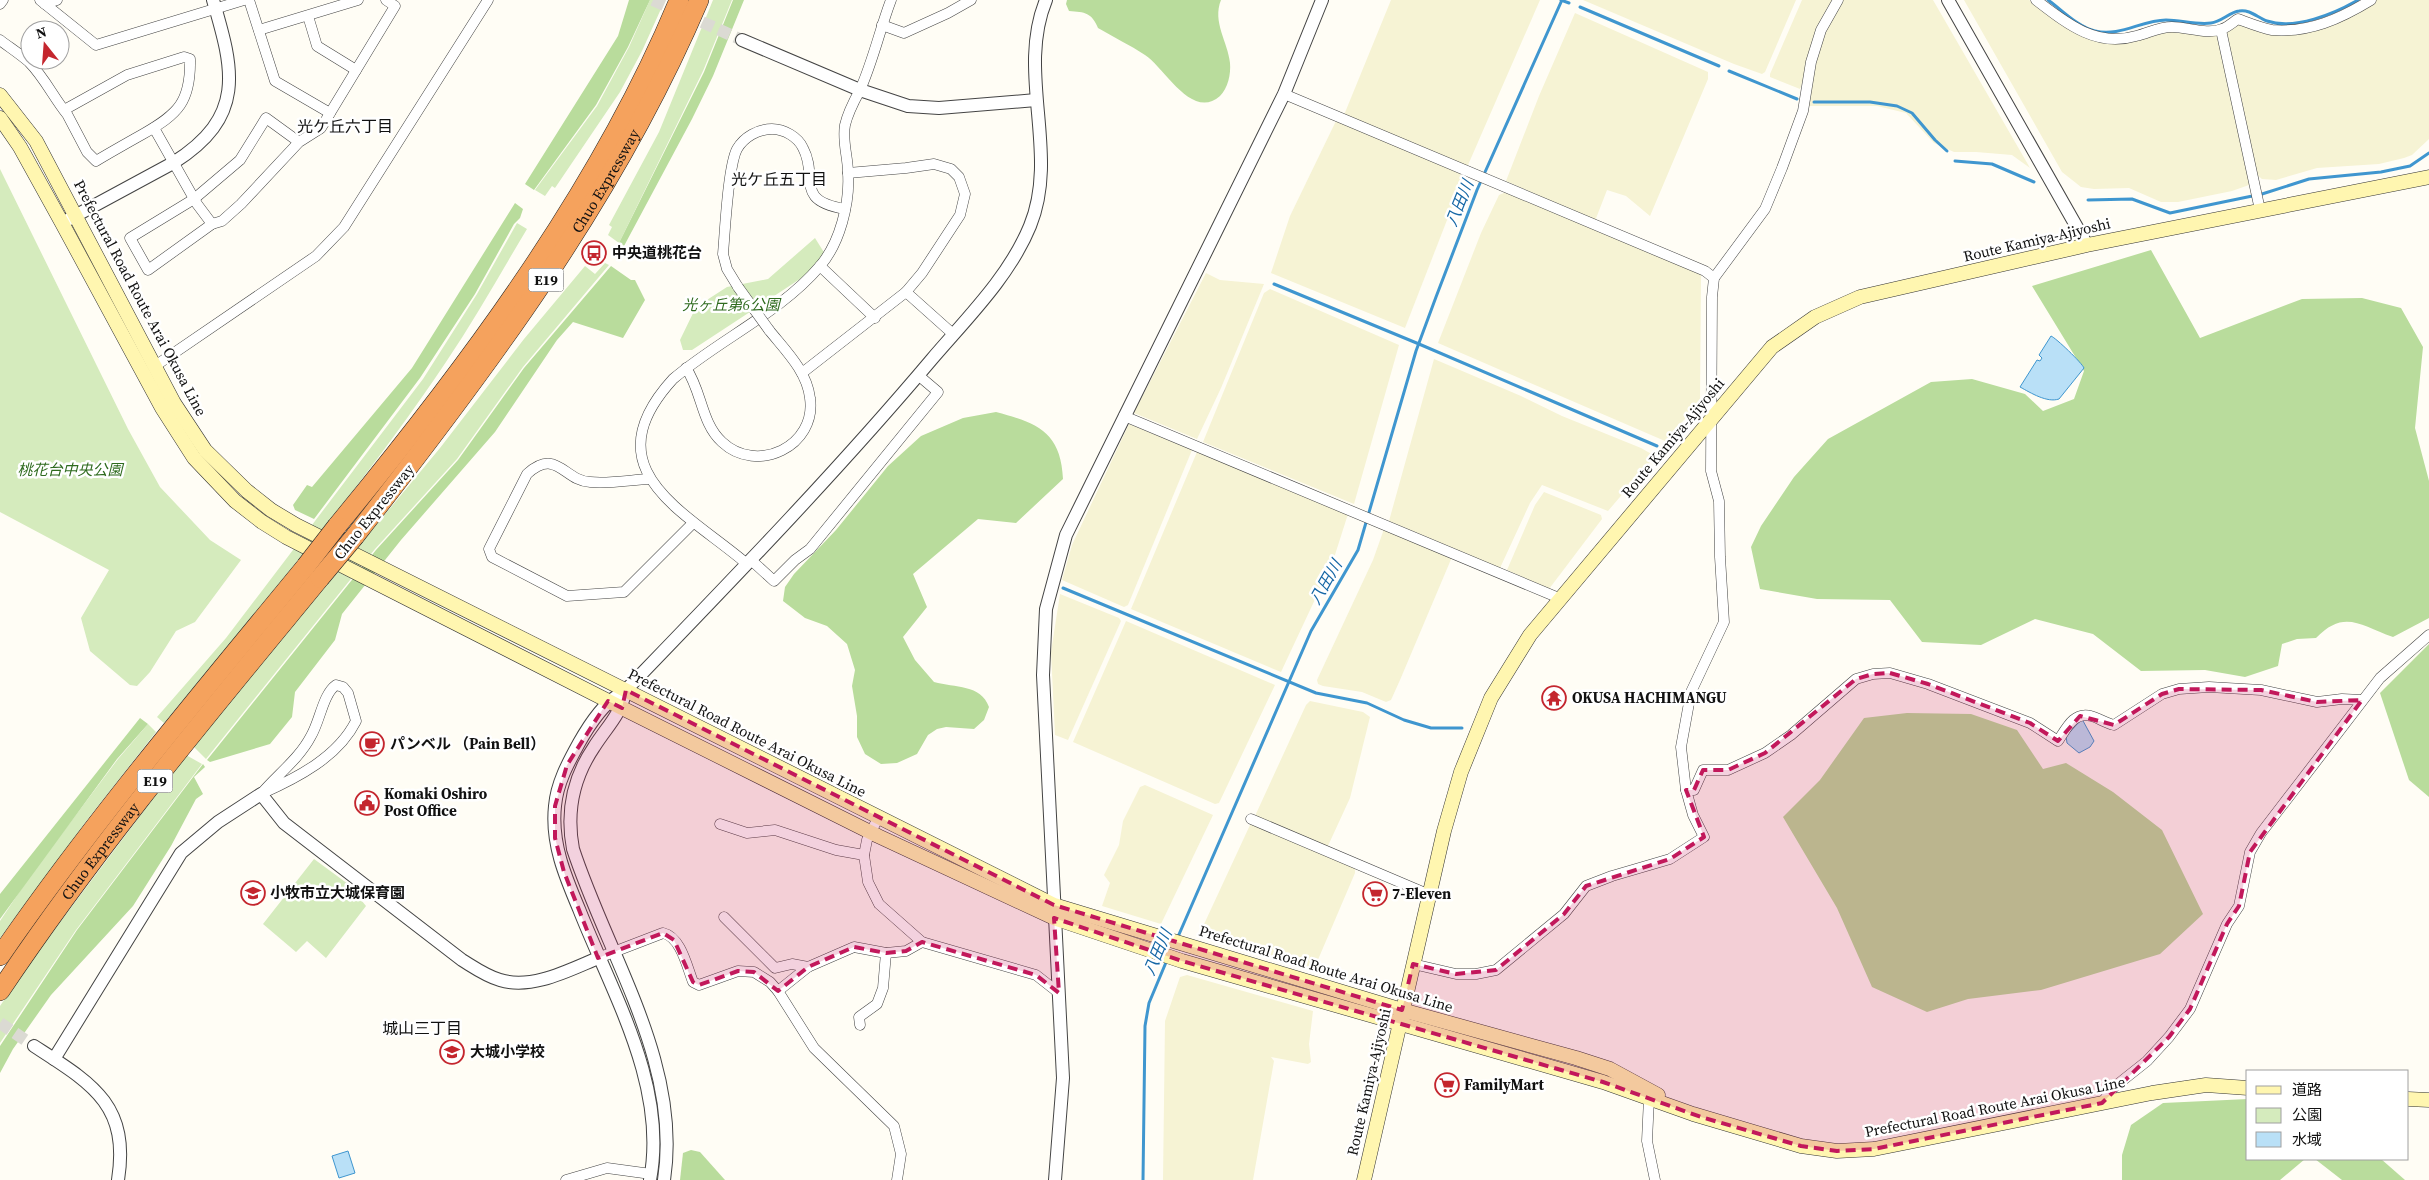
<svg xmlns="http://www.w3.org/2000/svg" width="2429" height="1180" font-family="'Source Serif 4','Noto Sans JP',serif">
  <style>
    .farmland { fill: #f6f3d4 }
    .green { fill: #d5ebbd }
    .forest { fill: #b9dc9c }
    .water { fill: #b9e0f7; stroke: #3f96cf }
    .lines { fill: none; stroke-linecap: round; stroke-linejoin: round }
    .stream { stroke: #3f96cf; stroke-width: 3 }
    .tertiary-tunnel { stroke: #dbdad3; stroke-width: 12; stroke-dasharray: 12 6; stroke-linecap: butt }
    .minor-casing { stroke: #444; stroke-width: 11 }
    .tertiary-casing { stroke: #444; stroke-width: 14 }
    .secondary-casing { stroke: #333; stroke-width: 15 }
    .motorway-casing { stroke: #222; stroke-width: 20 }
    .minor { stroke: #fff; stroke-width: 10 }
    .tertiary { stroke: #fff; stroke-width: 12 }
    .secondary { stroke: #fff6b0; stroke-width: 14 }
    .motorway { stroke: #f5a25d; stroke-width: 19 }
    .minor-bridge-casing { stroke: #444; stroke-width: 11; stroke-linecap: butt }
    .motorway-bridge-casing { stroke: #222; stroke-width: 20; stroke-linecap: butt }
    .minor-bridge { stroke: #fff; stroke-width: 10 }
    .motorway-bridge { stroke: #f5a25d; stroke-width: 19 }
    .marked { fill: #c2185b; fill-opacity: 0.2; stroke: #c2185b; stroke-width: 4; stroke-dasharray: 10 6; stroke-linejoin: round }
    .labels { text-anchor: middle; stroke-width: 5; stroke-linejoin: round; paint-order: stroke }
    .shield { fill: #fff; stroke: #585858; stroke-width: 1 }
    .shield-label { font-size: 14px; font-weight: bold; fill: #111 }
    .street-label { font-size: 15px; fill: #111; stroke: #fff }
    .poi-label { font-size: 15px; font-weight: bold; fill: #111; stroke: #fff; text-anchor: start }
    .park-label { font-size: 15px; font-style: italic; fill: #2f6b1f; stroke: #fff }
    .neighbourhood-label { font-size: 16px; fill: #111; stroke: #fff }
    .water-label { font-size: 16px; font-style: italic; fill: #1768a6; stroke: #fff }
  </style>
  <rect width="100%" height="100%" fill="#fffdf5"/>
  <g class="farmland">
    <path d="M1391 0H1540L1468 165 1465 166 1344 115Z"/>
    <path d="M1583 0H1796L1765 72 1762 74 1734 64Z"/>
    <path d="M1802 0H1833L1800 89 1770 77V74Z"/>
    <path d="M1841 0H1933L2030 168 2012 155 1976 152H1954L1934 143 1906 113 1877 106H1809L1807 104 1813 64 1824 32Z"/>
    <path d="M1964 0H2029L2095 41 2171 29 2217 35 2221 37 2252 182 2249 185 2232 191 2178 202H2161L2129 188 2094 189 2081 187 2062 172Z"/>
    <path d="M2376 0H2429V139L2412 155 2404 158 2379 164 2317 168 2276 180 2262 179 2256 174 2227 32 2239 22 2302 32Z"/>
    <path d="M1575 13 1708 72V79L1650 216 1626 196 1607 190 1595 221 1506 181 1539 96Z"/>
    <path d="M1338 120 1459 171 1463 179 1405 328 1271 273 1290 216 1335 123Z"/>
    <path d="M1506 192 1698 272 1701 275 1700 402 1665 441 1438 343 1481 233 1499 195Z"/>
    <path d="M1206 273 1220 280 1264 284 1221 388 1197 439 1134 413Z"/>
    <path d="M1270 289 1399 345 1354 504 1203 442 1264 293Z"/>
    <path d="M1434 359 1521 396 1562 416 1641 448 1655 456 1608 511 1542 485 1530 503 1500 568 1389 521Z"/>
    <path d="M1129 424 1192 450 1128 605 1124 607 1062 580 1072 545Z"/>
    <path d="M1197 452 1348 514 1333 561 1281 672 1131 609Z"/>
    <path d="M1544 492 1601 515 1602 519 1549 589 1507 570 1535 505Z"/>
    <path d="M1384 529 1452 557 1400 680 1391 700 1386 702 1362 692 1323 686 1318 684 1317 680 1373 560Z"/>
    <path d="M1060 594 1119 618 1121 621 1068 740 1055 735 1051 652Z"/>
    <path d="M1126 621 1275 685 1219 803 1215 804 1073 742Z"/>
    <path d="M1310 701 1363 712 1370 717 1350 798 1327 848 1255 816 1306 705Z"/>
    <path d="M1145 785 1213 815 1161 924 1102 906 1110 883 1104 875 1119 845 1123 821 1140 787Z"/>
    <path d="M1253 823 1355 866V873L1314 969 1199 935 1250 825Z"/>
    <path d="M1187 975 1313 1011 1309 1044 1311 1062 1308 1064 1271 1057 1274 1061 1253 1180H1163L1165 1021 1180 977Z"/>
  </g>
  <g class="green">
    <path d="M650 0H665L642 51 620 92 555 188 552 186 545 196 535 190 597 106 629 47Z"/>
    <path d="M713 0H732L703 71 619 243 608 235 612 227 609 225 659 132Z"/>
    <path d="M0 169 128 429 160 487 210 540 241 560 195 622 176 631 150 672 137 686 130 685 90 651 81 618 109 570 0 512Z"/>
    <path d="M517 223 527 229C500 274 475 319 446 362 361 489 261 605 164 723L157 717 226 638 423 379 477 294Z"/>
    <path d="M815 238 825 254 806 275 692 350H683L680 340 696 307 727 287 768 279Z"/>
    <path d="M605 263 609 265 523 367 457 459 375 549 206 759 193 746 440 448 524 339 585 266 595 274Z"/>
    <path d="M148 724 156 732 87 820 0 938V921L30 876 118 759Z"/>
    <path d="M186 755 202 764 76 930 0 1043V1006L27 966Z"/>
    <path d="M314 859 348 884 366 906 326 958 307 941 296 952 263 924Z"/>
  </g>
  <g class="forest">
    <path d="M629 0H650L628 47 596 105 534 190 525 184 618 36Z"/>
    <path d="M733 0H744L713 76 692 119 624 246 619 243 704 72Z"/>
    <path d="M1067 0H1221C1212 22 1228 42 1230 63 1231 74 1228 88 1220 96 1192 121 1165 68 1145 55 1130 45 1113 37 1098 28 1092 13 1085 12 1069 11L1066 4Z"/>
    <path d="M515 203 523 209 520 218 514 224 475 294 420 378 314 519 295 510 293 505 307 485 312 487 412 368Z"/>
    <path d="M2151 250 2200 338 2302 299 2362 298 2401 308 2423 347 2415 428 2429 481V618L2393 637C2360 625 2344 609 2316 638L2297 639 2282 644 2278 666 2245 677 2205 670 2141 671 2093 634 2035 619 1981 645 1922 642 1890 600 1817 599 1760 589 1751 547 1761 526 1794 477 1828 439 1931 382 1972 379 2025 394 2043 411 2074 399 2084 371 2032 286Z"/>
    <path d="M611 266 631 280H635L645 300 623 338 573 322 557 340 495 432 401 540 342 614 335 640 295 692 292 717 270 744 210 762 207 760 376 550 458 460 524 368Z"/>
    <path d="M996 412C1037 423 1061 432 1063 479L1016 523 978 519 913 574 927 607 903 637 915 660 934 682C955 688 981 684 989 707L984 720 974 729 946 727 937 729 928 735 917 754 897 763 881 764 865 754 857 737V716L852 686 855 670 847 644 827 626 805 618 783 601 785 587 794 574 836 530 888 466 921 436 963 418Z"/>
    <path d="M2429 644V797L2409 780 2380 693Z"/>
    <path d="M1907 713 1971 714 2017 730 2043 769 2066 763 2113 792 2162 830 2203 914 2160 954 2041 990 1968 999 1927 1012 1872 987 1837 908 1783 817 1820 780 1864 718Z"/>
    <path d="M140 718 148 724 117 759 0 919V894Z"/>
    <path d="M203 764 205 767 194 777 203 794 196 799 171 846 133 906 51 995 13 1049 0 1073V1046L77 930Z"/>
    <path d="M2248 1099V1159H2305L2280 1180H2122V1155L2131 1125 2163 1103Z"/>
    <path d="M691 1150 700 1152 725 1180H680L683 1153Z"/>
    <path d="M2315 1159H2381L2405 1180H2342Z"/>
  </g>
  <g class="water">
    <path d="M2051 336C2056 338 2082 363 2084 368L2059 399C2047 403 2031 393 2020 387L2037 360 2040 361 2042 358 2039 355Z"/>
    <path d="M2082 719 2094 741 2090 747 2079 753 2067 743 2066 736Z"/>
    <path d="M348 1151 355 1173 339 1178 332 1156Z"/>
  </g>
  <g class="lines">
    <g class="stream">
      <path d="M1561 0 1569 3"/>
      <path d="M2048 0C2062 10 2078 27 2095 31 2120 37 2142 20 2166 20 2181 20 2196 25 2211 23 2221 22 2230 12 2239 11 2250 9 2258 18 2267 21 2295 30 2334 14 2358 0"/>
      <path d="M1580 7 1719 66"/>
      <path d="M1729 71 1797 99"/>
      <path d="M1814 102H1870L1897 106 1912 113 1935 140 1947 151"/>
      <path d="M1955 161 1992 164 2034 182"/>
      <path d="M2088 200 2132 199 2170 213 2262 194 2309 179 2381 172 2410 166 2429 153"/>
      <path d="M1274 284 1419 344 1657 446"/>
      <path d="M1063 588 1316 693 1367 703 1404 720 1431 728H1462"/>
      <path d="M1177 939 1311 631 1358 550 1416 351 1436 297 1477 190 1562 0"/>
      <path d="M1143 1180 1145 1026 1149 1003 1167 960"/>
    </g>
    <g class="tertiary-tunnel">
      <path d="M653 0 742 40"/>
      <path d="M0 1023 34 1046"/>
    </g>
    <g class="minor-casing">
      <g id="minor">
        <path d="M40 0 96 45 244 0"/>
        <path d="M249 0 275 81 330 113"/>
        <path d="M2036 0C2066 23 2096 48 2136 36 2149 33 2158 27 2172 27 2188 27 2207 35 2222 29 2228 27 2233 22 2238 19 2249 23 2261 28 2272 30 2309 33 2340 19 2371 0"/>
        <path d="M0 4 3 0"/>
        <path d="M45 4 57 0"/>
        <path d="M308 16 317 46 356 70"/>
        <path d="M882 25 904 33 948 13 971 0"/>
        <path d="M259 30 358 0"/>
        <path d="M2221 30 2260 210"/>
        <path d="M0 40C9 47 20 54 29 62 44 77 54 98 67 114L87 152 96 161C111 152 127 143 143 134 178 114 191 102 190 59L184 57 127 75 64 110"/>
        <path d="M1284 94 1705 271 1714 278"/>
        <path d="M154 128 197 204 212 224"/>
        <path d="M299 142 266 118 240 160 194 199 130 238 148 270 212 224 222 221 241 204 299 142 321 128 395 6 386 0"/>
        <path d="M820 266 875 318"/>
        <path d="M738 287 727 269 723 254C725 231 728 166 737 149 744 137 758 129 772 129 784 129 798 137 803 148 819 178 793 200 845 209"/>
        <path d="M906 292 953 334"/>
        <path d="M155 366 316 256 344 227 488 0"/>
        <path d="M686 368C702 391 701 423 722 442 757 475 817 446 810 398 807 371 785 350 769 330"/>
        <path d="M802 373 906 292 922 273 960 215 965 194 959 177 951 169 934 164 906 168 848 173"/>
        <path d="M1124 416 1559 598"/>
        <path d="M649 479C630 480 609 484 590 482 564 481 557 447 527 474L489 549 492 557 567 596 624 592 693 523"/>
        <path d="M751 560 774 581 795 560 810 549 938 392 918 375"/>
        <path d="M747 564C685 511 590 470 673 379 720 339 780 313 820 266 840 243 850 203 848 173 848 156 842 142 845 125 848 112 854 101 860 90 873 61 880 29 891 0"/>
        <path d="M336 685 343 687 348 693 356 721C338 757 297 778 261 794 278 774 299 759 311 736 320 721 323 694 336 685Z"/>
        <path d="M1686 790H1694L1703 770H1728L1765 753 1791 735 1856 679 1873 674 1890 673 1928 684 2030 723 2058 741C2066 729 2074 711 2091 716 2099 718 2105 723 2114 725L2162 694 2179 689 2209 687 2261 690 2317 702 2342 699 2362 700"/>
        <path d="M878 818 867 840 864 855 868 882 879 904 922 942 1036 975 1059 993"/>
        <path d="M1251 819 1430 895"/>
        <path d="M720 824 747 833 775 830 836 850 864 855"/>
        <path d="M724 917 775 968 792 964 808 967 854 947 886 953 906 951 922 942"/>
        <path d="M598 958 663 933C681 937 687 967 693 982L699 985 738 971 754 972 770 982 778 991 814 1048 894 1126 901 1154 897 1180"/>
        <path d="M1413 964 1456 974H1476L1496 970 1564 914 1586 886 1612 876 1670 859 1704 837 1693 815 1686 790 1681 747 1691 692 1724 622 1720 557 1719 501 1711 471 1712 297 1714 278 1765 209 1782 168 1803 111 1811 62 1821 30 1838 0"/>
        <path d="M778 991 808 967"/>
        <path d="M860 1025 859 1017 877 1004 883 988 886 953"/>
        <path d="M1649 1098 1647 1141 1655 1180"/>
        <path d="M2102 1103 2113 1088 2147 1061 2169 1037 2190 1009 2227 924 2239 906 2250 852 2261 833 2380 678 2429 635"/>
        <path d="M566 1180 607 1168 651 1174"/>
      </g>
    </g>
    <g class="tertiary-casing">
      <g id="tertiary">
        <path d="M1948 0 2087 245"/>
        <path d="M742 40 860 90 908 106 939 108 1036 100"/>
        <path d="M62 223 173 163C246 117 234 71 213 0"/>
        <path d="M617 696C601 706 588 727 579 743 568 763 557 783 555 806 551 843 565 876 579 909 612 993 668 1086 650 1180"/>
        <path d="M34 1046C91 1083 130 1104 118 1180"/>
        <path d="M54 1059 181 853 218 822 261 794 284 823 462 960C475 968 486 976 500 980 532 990 569 970 598 958"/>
        <path d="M664 1180C682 1064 608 956 573 849 566 812 573 778 594 747 608 725 620 716 626 690 730 582 835 474 932 359 967 318 1009 277 1030 226 1060 153 1016 73 1046 0"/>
        <path d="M1055 1180 1063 1078 1043 675 1046 609 1066 535 1284 94 1322 0"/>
      </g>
    </g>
    <g class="secondary-casing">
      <g id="secondary">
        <path d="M0 95 36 141 174 403 205 450 247 491 271 510 296 525 1054 905 1402 1010 1576 1058 1610 1069 1658 1095"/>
        <path d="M0 118 20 147 62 223 162 408 194 458 235 501 262 522 286 537 622 708 878 836 1054 918 1182 961 1603 1082 1693 1114 1801 1146 1837 1151 1874 1149 2152 1093 2206 1085 2248 1088"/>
        <path d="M2408 1099 2429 1100"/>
        <path d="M1364 1180 1444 831 1461 772 1491 698 1530 635 1772 347 1815 317 1860 297 2087 245 2429 177"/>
      </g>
    </g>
    <g class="motorway-casing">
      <g id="motorway">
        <path d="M337 526C467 368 600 191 679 0"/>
        <path id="s1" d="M355 536C487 368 615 197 699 0"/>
        <path d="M0 956C94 820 201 694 306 566"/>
        <path id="s2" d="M0 991C97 846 209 713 320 578"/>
      </g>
    </g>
    <use href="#minor" class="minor"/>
    <use href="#tertiary" class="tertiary"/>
    <use href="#secondary" class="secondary"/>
    <use href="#motorway" class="motorway"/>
    <g class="minor-bridge-casing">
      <path id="minor-bridge" d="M738 287 769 330"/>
    </g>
    <g class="motorway-bridge-casing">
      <g id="motorway-bridge">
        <path d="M306 566 337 526"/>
        <path d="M320 578 355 536"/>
      </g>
    </g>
    <use href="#minor-bridge" class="minor-bridge"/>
    <use href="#motorway-bridge" class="motorway-bridge"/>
  </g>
  <path class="marked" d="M1890 673 1928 684 2030 723 2058 741 2080 716 2114 725 2162 694 2179 689 2261 690 2317 702 2362 700 2250 852 2239 906 2227 924 2190 1009 2169 1037 2102 1103 1874 1149 1837 1151 1801 1146 1701 1117 1603 1082 1182 961 1054 918 1059 993 1036 975 922 942 906 951 886 953 854 947 808 967 778 991 754 972 738 971 699 985 693 982 674 940 663 933 598 958 564 872 555 838V806L567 765 608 701 622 708 626 690 1054 905 1402 1010 1413 964 1456 974 1496 970 1564 914 1586 886 1670 859 1704 837 1686 790H1694L1703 770H1728L1765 753 1856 679 1873 674Z"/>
  <defs>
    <g id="bus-ring" transform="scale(1.25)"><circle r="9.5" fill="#fff" stroke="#c4262e" stroke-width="1.5"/><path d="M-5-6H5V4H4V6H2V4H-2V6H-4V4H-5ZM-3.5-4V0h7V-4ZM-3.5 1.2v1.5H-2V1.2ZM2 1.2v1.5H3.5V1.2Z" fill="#c4262e"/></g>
    <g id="temple-ring" transform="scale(1.25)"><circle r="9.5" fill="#fff" stroke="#c4262e" stroke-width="1.5"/><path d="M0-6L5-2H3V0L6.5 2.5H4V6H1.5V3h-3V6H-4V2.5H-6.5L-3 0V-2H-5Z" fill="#c4262e"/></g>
    <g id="cafe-ring" transform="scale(1.25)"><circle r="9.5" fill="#fff" stroke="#c4262e" stroke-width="1.5"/><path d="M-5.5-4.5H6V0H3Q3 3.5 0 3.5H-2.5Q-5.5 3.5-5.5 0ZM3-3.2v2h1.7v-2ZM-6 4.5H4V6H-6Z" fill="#c4262e"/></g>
    <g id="civic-ring" transform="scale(1.25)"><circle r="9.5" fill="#fff" stroke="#c4262e" stroke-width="1.5"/><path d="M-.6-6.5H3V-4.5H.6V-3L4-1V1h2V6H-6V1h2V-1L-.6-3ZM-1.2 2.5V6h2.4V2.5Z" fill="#c4262e"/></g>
    <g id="school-ring" transform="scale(1.25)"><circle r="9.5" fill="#fff" stroke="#c4262e" stroke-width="1.5"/><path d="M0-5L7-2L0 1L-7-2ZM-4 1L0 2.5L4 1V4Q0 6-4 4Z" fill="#c4262e"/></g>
    <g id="supermarket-ring" transform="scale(1.25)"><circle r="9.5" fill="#fff" stroke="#c4262e" stroke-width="1.5"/><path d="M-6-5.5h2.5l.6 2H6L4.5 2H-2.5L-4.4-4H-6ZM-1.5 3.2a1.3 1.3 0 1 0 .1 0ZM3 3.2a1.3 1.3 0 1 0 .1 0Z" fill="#c4262e"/></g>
  </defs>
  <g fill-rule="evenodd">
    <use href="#bus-ring" x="594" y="253"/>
    <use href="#temple-ring" x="1554" y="698"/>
    <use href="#cafe-ring" x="372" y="744"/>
    <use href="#civic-ring" x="367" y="803"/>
    <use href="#school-ring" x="253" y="893"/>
    <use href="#supermarket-ring" x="1375" y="894"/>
    <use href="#school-ring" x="452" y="1052"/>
    <use href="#supermarket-ring" x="1447" y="1085"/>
  </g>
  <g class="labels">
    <g class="shield">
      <rect x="528.5" y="268.5" width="35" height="23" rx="4"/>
      <rect x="137.5" y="769.5" width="35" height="23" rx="4"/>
    </g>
    <g class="shield-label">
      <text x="546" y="285">E19</text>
      <text x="155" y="786">E19</text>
    </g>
    <g class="street-label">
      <text dy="5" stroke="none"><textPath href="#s1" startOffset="435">Chuo Expressway</textPath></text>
      <text transform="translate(2037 240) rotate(-13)" y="5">Route Kamiya-Ajiyoshi</text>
      <text transform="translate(140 298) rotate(62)" y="5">Prefectural Road Route Arai Okusa Line</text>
      <text transform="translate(1673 438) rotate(-50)" y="5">Route Kamiya-Ajiyoshi</text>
      <text transform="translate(374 512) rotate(-51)" y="5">Chuo Expressway</text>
      <text transform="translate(747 733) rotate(27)" y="5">Prefectural Road Route Arai Okusa Line</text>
      <text dy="5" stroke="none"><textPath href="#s2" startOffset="172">Chuo Expressway</textPath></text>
      <text transform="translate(1326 969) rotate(17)" y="5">Prefectural Road Route Arai Okusa Line</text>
      <text transform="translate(1369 1082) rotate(-77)" y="5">Route Kamiya-Ajiyoshi</text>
      <text transform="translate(1995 1107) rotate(-11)" y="5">Prefectural Road Route Arai Okusa Line</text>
    </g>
    <g class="poi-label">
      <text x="612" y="258">中央道桃花台</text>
      <text x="1572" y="703">OKUSA HACHIMANGU</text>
      <text x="390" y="749">パンベル （Pain Bell）</text>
      <text x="384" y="799">Komaki Oshiro<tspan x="384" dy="17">Post Office</tspan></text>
      <text x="270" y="898">小牧市立大城保育園</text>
      <text x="1392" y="899">7-Eleven</text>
      <text x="470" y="1057">大城小学校</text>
      <text x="1464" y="1090">FamilyMart</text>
    </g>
    <g class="park-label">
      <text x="731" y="310">光ヶ丘第6公園</text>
      <text x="70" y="475">桃花台中央公園</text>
    </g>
    <g class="neighbourhood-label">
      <text x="345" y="132">光ケ丘六丁目</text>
      <text x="779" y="185">光ケ丘五丁目</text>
      <text x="422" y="1034">城山三丁目</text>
    </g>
    <g class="water-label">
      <text transform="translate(1459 203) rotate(-68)" y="6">八田川</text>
      <text transform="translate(1325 582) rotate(-60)" y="6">八田川</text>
      <text transform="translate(1157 952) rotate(-67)" y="6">八田川</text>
    </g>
  </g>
  <rect x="2246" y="1070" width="162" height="90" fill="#ffffff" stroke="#a0a0a0"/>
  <rect x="2256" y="1086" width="25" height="8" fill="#fff6b0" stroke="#a0a0a0"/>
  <text x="2292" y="1095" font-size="15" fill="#111111">道路</text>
  <rect x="2256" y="1108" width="25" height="15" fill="#d5ebbd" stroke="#a0a0a0"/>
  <text x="2292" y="1120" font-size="15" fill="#111111">公園</text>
  <rect x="2256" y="1132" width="25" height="15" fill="#b9e0f7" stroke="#a0a0a0"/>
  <text x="2292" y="1145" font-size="15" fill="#111111">水域</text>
  <g transform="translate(45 45) rotate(343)"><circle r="24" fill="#ffffff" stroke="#a0a0a0"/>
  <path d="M0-4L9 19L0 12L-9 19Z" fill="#c4262e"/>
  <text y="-8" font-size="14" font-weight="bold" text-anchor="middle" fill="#111111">N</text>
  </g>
</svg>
